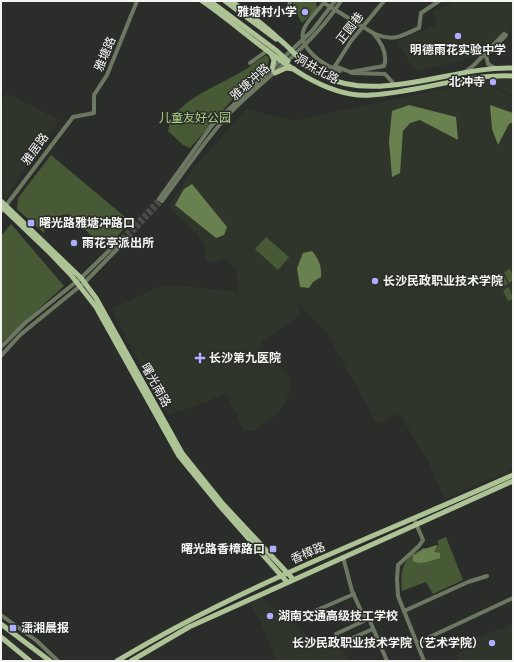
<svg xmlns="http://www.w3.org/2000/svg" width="514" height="662" font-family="'Source Sans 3','Noto Sans SC',sans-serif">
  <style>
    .built { fill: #30352c }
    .green { fill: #475935 }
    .water { fill: #69814f }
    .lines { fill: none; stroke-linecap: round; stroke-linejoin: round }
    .minor-tunnel { stroke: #494b48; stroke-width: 4; stroke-dasharray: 4 2; stroke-linecap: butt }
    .minor { stroke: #6d7862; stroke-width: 4 }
    .major { stroke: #adc396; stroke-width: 5 }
    .poi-dot { fill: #aeaefa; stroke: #2b2d2a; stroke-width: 1.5 }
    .labels { text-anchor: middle; stroke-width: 3; stroke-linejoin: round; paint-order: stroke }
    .poi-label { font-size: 12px; font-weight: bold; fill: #f4f5f3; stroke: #2b2d2a; text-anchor: start }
    .street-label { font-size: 12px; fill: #f4f5f3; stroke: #2b2d2a }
    .park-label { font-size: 12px; fill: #aed387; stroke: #2b2d2a }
  </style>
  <rect width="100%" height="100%" fill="#2b2d2a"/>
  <g class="built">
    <path d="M457 1H513V24L511 30 488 54 419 71 411 65 397 42 438 24 433 11Z"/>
    <path d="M513 78V96L482 81 492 79Z"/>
    <path d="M480 81 513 97V469L445 499 426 457 399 414 377 424 326 331 307 314 297 301 301 315 262 341 259 355 287 372 290 380V392L278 414 254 431 244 430 226 393 204 403 168 415 111 309 161 286H183L238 292 236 269 225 259 210 264 205 260V248L197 234 172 211 170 204 193 169 247 109 292 121Z"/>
    <path d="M7 93 59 120 5 199 1 196V101Z"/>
    <path d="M261 597 315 641 326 637 341 649 350 661H277L264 629 250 603Z"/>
    <path d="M513 624V661H459L456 655 470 646 471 640Z"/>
  </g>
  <g class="green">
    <path d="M292 1H316L317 9 303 22H301Z"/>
    <path d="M267 55 269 59 266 70 232 100 190 148 183 145 168 131C173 101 218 86 241 72 251 67 257 60 267 55Z"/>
    <path d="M51 155 131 222 104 249 81 225 77 224 68 214 48 218 44 233 17 209 18 198Z"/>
    <path d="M11 224 64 286 1 343V236Z"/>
    <path d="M266 237 289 257 278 270 255 249Z"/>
    <path d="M510 269 513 275V281L509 283 504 272Z"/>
    <path d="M502 273 508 284 502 287 496 276Z"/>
    <path d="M509 287 513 299 508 301 503 290Z"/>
    <path d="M446 537 463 580 433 594 426 582 402 591C399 560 409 551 439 545L437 541Z"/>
  </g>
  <g class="water">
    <path d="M409 105 456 117 458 140 420 120 410 123 403 131 400 173 392 177 389 141 392 111Z"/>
    <path d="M490 105 513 113V122L509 124 498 145 492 129Z"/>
    <path d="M192 184 227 227 224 235 216 238 175 205 184 189Z"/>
    <path d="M312 251C319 259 322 267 321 277L313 282 309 288 300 287 297 268 303 253Z"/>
    <path d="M437 545 434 552 440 553V558C431 560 422 566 413 561V554L415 555 424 548 425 549Z"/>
  </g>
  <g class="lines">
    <g class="minor-tunnel">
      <path d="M122 238 159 199"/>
      <path d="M125 241 162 201"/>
    </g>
    <g class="minor">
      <path d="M325 1C319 10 308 19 304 29 296 48 325 66 340 71"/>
      <path d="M324 3 373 33"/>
      <path d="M272 15 289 8 290 1"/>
      <path d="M250 63 268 50"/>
      <path d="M335 66 350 72 384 66C388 54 381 42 373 33 394 42 399 37 419 28L421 13 439 1"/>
      <path d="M335 66 351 41 384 1"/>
      <path d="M465 72 474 65 504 34 506 35 486 56 488 64 495 68"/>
      <path d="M352 73 385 74 394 84"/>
      <path d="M159 199 212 125 312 31 335 1"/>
      <path d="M162 201C184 172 204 141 229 114 267 75 311 48 341 1"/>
      <path d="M1 212 73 117 94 113V95L107 75 137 1"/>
      <path d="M1 347 25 323 81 278 122 238"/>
      <path d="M1 356 20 335 85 282 125 241"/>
      <path d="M414 519 423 540 419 546 398 565 397 579 398 596 424 661"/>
      <path d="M343 557 352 591 362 613 370 621 387 661"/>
      <path d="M404 611 468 582 487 576"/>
      <path d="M308 614 354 594"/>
      <path d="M1 615 37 641 58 661"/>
      <path d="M336 634 368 619"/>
      <path d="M343 642 373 629"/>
      <path d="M417 643 513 598"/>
    </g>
    <g class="major">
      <path d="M202 1C249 32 312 100 371 95 419 92 465 74 513 76"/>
      <path d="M210 1 277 51 288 61"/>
      <path d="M225 1 276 39"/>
      <path d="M231 1C248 13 264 25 279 39 294 51 306 68 323 76 379 104 453 66 513 68"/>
      <path d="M271 54 274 60 272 70"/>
      <path d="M275 73 286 68 294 69"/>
      <path d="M1 201 81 278 96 298 182 453 223 504 293 579"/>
      <path d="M1 206 50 253 71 275 96 307 179 456 219 505 287 582"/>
      <path d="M1 624 50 661"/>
      <path d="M1 637 30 661"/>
      <path d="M117 661C242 585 380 535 513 475"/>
      <path d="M131 661 189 627 513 481"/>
    </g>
  </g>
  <g class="poi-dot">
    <circle cx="305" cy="12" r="4"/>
    <circle cx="458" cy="36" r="4"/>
    <circle cx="493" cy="82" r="4"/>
    <rect x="27" y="219" width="8" height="8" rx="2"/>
    <circle cx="74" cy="243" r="4"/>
    <circle cx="375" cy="281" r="4"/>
    <path d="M198 352h4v4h4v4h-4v4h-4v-4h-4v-4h4z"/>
    <rect x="269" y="545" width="8" height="8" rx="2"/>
    <circle cx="270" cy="616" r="4"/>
    <rect x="9" y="624" width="8" height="8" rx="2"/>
    <circle cx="492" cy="643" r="4"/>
  </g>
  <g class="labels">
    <g class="poi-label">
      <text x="297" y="16" text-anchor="end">雅塘村小学</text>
      <text x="458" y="54" text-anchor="middle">明德雨花实验中学</text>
      <text x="485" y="86" text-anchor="end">北冲寺</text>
      <text x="39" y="227">曙光路雅塘冲路口</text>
      <text x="82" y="247">雨花亭派出所</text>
      <text x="383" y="285">长沙民政职业技术学院</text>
      <text x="209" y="362">长沙第九医院</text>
      <text x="265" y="553" text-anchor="end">曙光路香樟路口</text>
      <text x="278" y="620">湖南交通高级技工学校</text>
      <text x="21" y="632">潇湘晨报</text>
      <text x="484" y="647" text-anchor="end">长沙民政职业技术学院（艺术学院）</text>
    </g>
    <g class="street-label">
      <text transform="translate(350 28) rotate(-52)" y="4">正圆巷</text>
      <text transform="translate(105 54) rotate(-67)" y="4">雅塘路</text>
      <text transform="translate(317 69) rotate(29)" y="4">洞井北路</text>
      <text transform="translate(250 82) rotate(-42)" y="4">雅塘冲路</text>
      <text transform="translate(35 149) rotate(-54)" y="4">雅居路</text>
      <text transform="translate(156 385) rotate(61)" y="4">曙光南路</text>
      <text transform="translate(308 553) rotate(-23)" y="4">香樟路</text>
    </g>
    <g class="park-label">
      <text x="195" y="122">儿童友好公园</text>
    </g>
  </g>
  <rect width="514" height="662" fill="none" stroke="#f4f5f3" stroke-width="4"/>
</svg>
